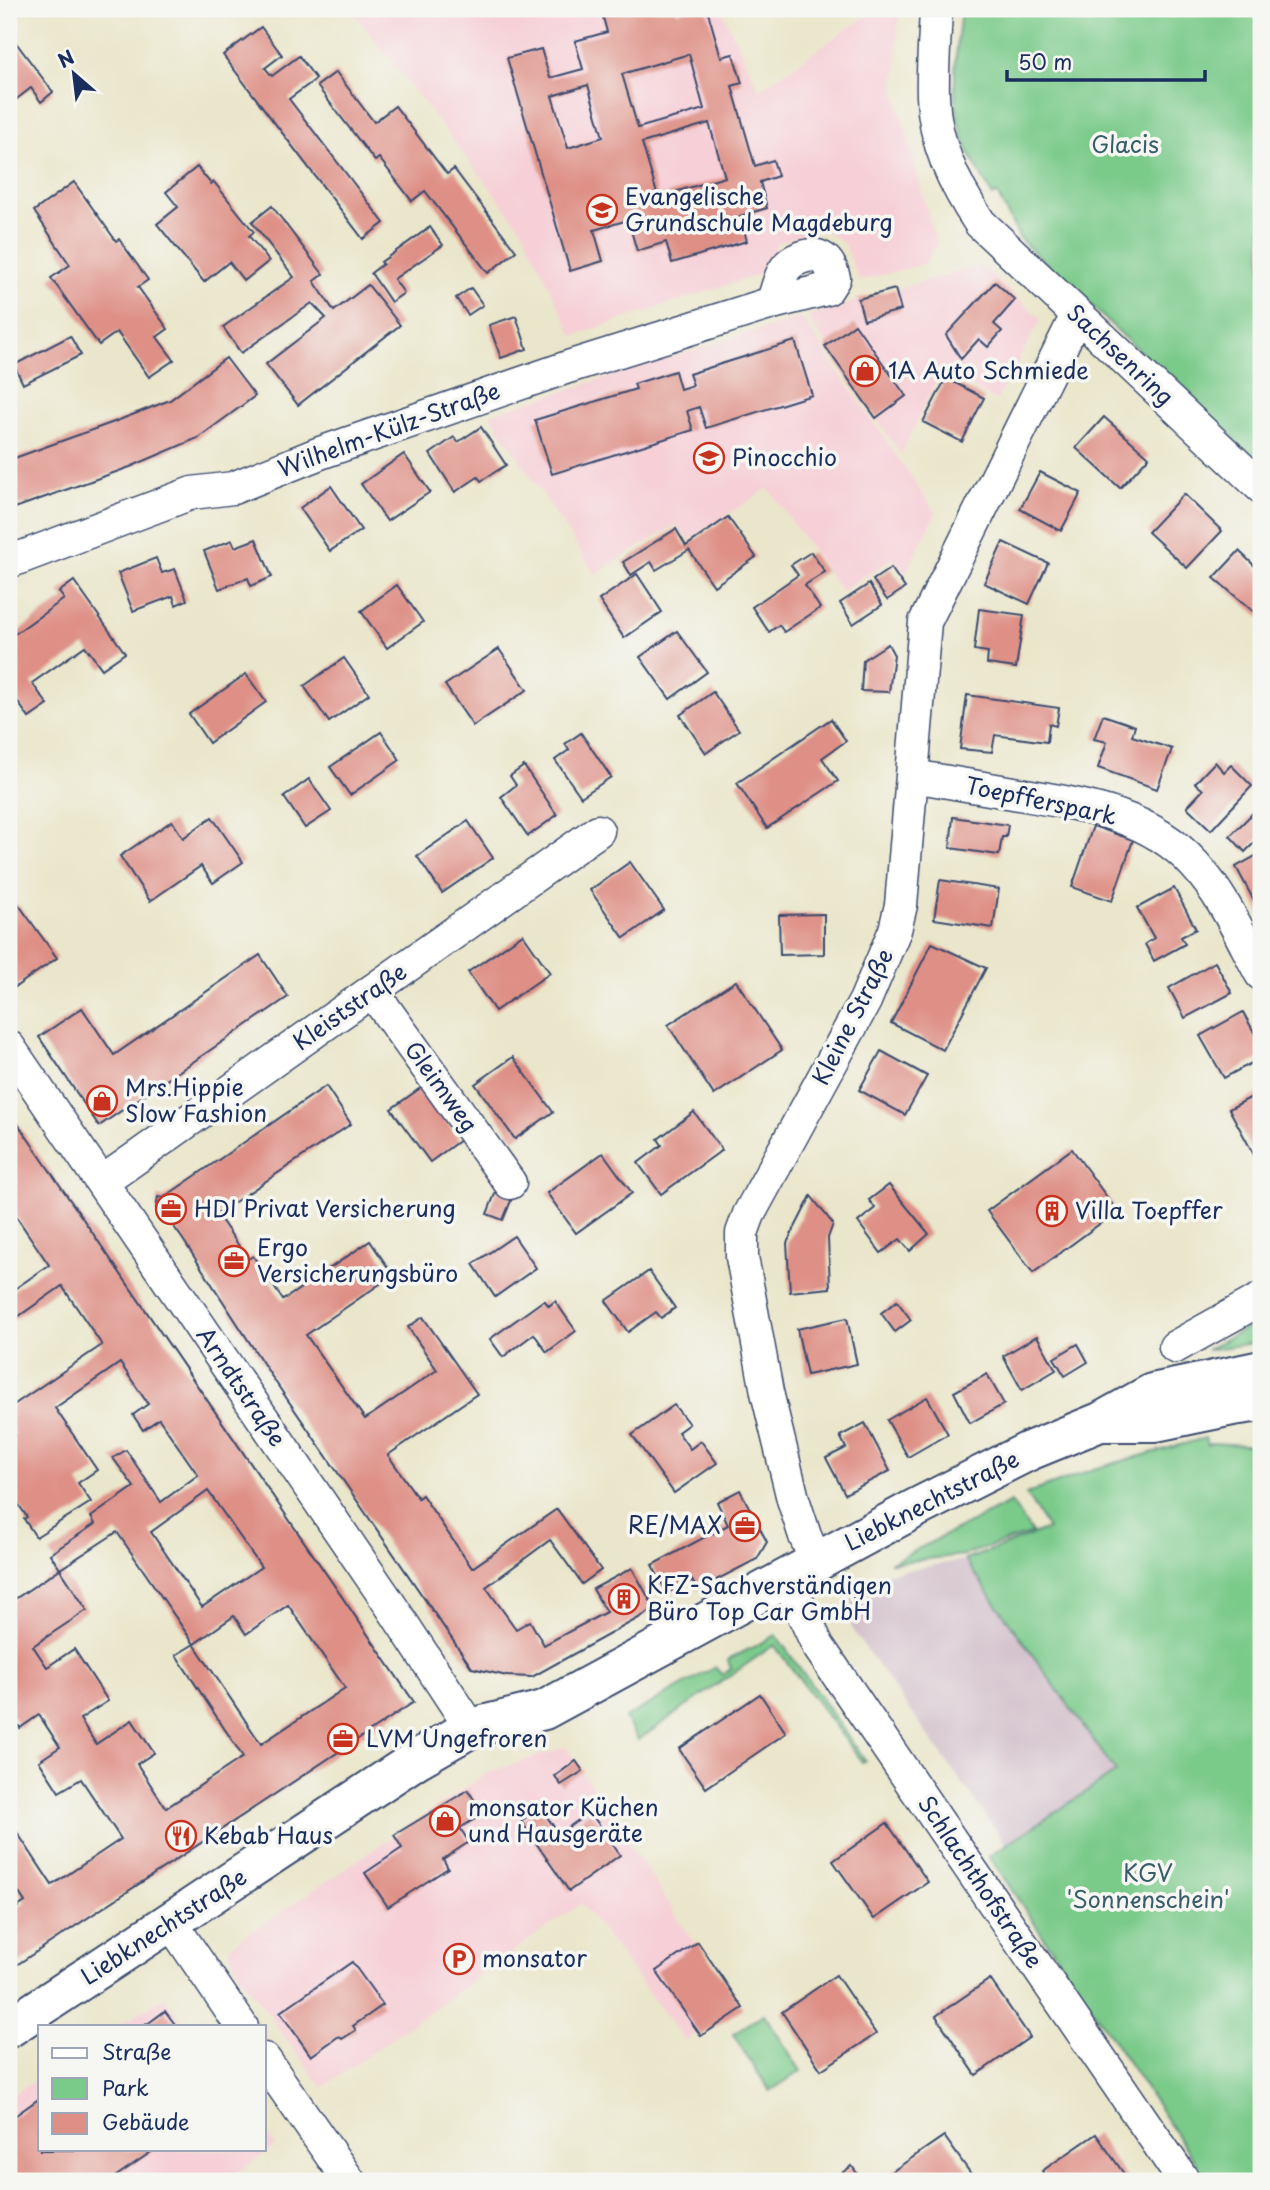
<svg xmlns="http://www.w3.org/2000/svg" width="1270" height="2190" font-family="'Playpen Sans',sans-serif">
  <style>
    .built { fill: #f6cfd7 }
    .industrial { fill: #d1bdc9 }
    .green { fill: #7aca8a; stroke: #4a7c74; stroke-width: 2 }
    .building { fill: #de9086; fill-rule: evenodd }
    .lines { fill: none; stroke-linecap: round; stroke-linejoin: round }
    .minor-casing { stroke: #3a4a6e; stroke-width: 35 }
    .major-casing { stroke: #3a4a6e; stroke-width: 42 }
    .minor { stroke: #fff; stroke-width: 32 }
    .major { stroke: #fff; stroke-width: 38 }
    .labels { text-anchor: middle; stroke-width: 7; stroke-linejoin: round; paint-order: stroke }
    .park-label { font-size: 23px; fill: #385e6b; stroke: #f6f6f2 }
    .poi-label { font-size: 23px; fill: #1b2f5e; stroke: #f6f6f2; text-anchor: start }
    .street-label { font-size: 23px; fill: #1b2f5e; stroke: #f6f6f2 }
  </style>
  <rect width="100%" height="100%" fill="#f6f6f2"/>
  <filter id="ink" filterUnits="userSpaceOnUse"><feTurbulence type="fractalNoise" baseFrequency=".0143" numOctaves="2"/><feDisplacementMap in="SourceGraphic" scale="14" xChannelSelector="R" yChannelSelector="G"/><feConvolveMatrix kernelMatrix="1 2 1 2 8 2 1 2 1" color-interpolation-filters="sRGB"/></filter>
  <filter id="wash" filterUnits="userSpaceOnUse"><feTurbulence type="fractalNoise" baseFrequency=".00686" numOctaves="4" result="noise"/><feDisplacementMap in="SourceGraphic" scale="28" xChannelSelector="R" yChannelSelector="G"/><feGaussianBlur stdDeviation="1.57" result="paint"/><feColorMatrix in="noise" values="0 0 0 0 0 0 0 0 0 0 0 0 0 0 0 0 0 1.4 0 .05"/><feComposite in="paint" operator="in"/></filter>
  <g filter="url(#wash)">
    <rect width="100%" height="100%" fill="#eae6cb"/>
    <g class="built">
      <path d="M351 9H721L759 90 876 9H899L895 91 936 244 924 264 859 281 845 245 823 228 777 243 766 272 573 336 522 229Z"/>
      <path d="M980 265 1041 319 996 401 941 370 901 455 807 316Z"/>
      <path d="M801 317 936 513 906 572 892 559 841 591 768 488 688 541 676 525 595 574 490 414Z"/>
      <path d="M566 1747 736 2007 685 2041 581 1903 322 2088 235 1968 229 1947 489 1772Z"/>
      <path d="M164 1997 186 2027H117Z"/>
      <path d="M40 2077V2150H264V2131L276 2146 225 2181H9V2097Z"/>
    </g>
    <path class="industrial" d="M965 1560 1116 1772 1006 1844 851 1628 853 1588 879 1575Z"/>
    <g class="green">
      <path d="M961 9H1261V465L1020 239 997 193 993 196C981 174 966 152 960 128 950 88 957 48 961 9Z"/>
      <path d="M1261 1320V1342L1206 1350Z"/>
      <path d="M1205 1438 1208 1445 1212 1443 1261 1446V2181H1208L989 1856 1116 1772 965 1560 1048 1529 1026 1494 1094 1469Z"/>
      <path d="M1011 1502 1032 1533 964 1555 890 1563Z"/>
      <path d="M776 1635 865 1760 862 1762 774 1645 638 1740 625 1718 715 1667 722 1675 731 1669 728 1660Z"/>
      <path d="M764 2014 801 2071 770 2091 733 2034Z"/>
    </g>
    <g id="blocks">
      <g class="building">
        <path d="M604 9H676L677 12 687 9H707L721 57 733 54 742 83 732 86 755 166 773 160 778 176 760 182 767 208 740 216 747 241 672 263 666 242 637 251 628 220 594 230 603 261 570 271 507 58 541 49 550 78 583 69 575 41 607 32 601 10ZM689 54 704 109 638 128 622 74ZM588 85 603 137 568 148 552 96ZM709 123 725 177 658 197 642 143Z"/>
        <path d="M261 27 282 55 265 68 272 76 299 56 316 79 289 99 384 223 363 239 223 55Z"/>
        <path d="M17 44 53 92 41 102 31 88 9 105V50Z"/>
        <path d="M336 72 374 122 395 106 447 174 454 169 516 251 488 273 425 191 412 201 379 158 375 161 317 86Z"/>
        <path d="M197 167 211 184 214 182 254 232 249 236 269 261 244 281 229 262 204 282 157 224 178 207 166 192Z"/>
        <path d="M74 182 116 241 119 239 148 280 138 287 168 329 157 337 174 360 149 377 117 332 99 345 51 278 70 265 34 211Z"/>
        <path d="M272 206 323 274 314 281 334 311 368 285 400 325 298 405 266 364 326 318 312 303 241 353 223 327 294 277 252 222Z"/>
        <path d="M430 227 443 245 394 279 404 293 391 302 371 273 383 264 381 262Z"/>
        <path d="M995 282 1015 300 994 324 1002 331 988 347 979 339 961 359 946 335Z"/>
        <path d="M471 288 483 305 468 315 456 298Z"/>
        <path d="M895 289 901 310 864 320 858 299Z"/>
        <path d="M516 316 527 349 501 358 489 325Z"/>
        <path d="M855 324 906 396 876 418 825 346Z"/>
        <path d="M70 336 81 355 23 384 14 365Z"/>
        <path d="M795 341 812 395 706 428 699 407 687 411 693 430 552 474 535 420 636 389 634 384 675 371 680 389 693 385 689 374Z"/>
        <path d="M226 358 255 396 198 438 130 467 9 510V460L114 422 170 400Z"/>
        <path d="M946 378 984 398 962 442 923 422Z"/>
        <path d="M1104 417 1149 457 1120 488 1076 448Z"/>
        <path d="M481 427 506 465 481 481 478 477 455 492 430 454 454 437 458 442Z"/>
        <path d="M404 454 430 492 387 521 361 484Z"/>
        <path d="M1040 472 1081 493 1061 531 1020 509Z"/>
        <path d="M331 486 361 530 330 551 300 508Z"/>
        <path d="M1184 494 1222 531 1187 568 1148 532Z"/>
        <path d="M728 517 756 557 714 586 689 550 656 570 651 562 631 575 623 562 676 529 686 546Z"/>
        <path d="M256 539 272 577 251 586 248 578 219 589 204 551 232 540 235 547Z"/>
        <path d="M1003 542 1048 563 1029 604 984 583Z"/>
        <path d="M1239 551 1261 572V618L1214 578Z"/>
        <path d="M811 552 825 572 805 585 820 608 784 632 779 625 769 632 752 607 798 575 791 565Z"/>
        <path d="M156 558 162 573 175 569 187 600 176 605 173 596 133 611 118 573Z"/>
        <path d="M891 568 905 588 887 600 873 580Z"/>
        <path d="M637 574 662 612 624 638 599 600Z"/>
        <path d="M74 581 125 653 102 669 85 646 32 683 48 705 29 718 9 689V638L64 599 59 592Z"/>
        <path d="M869 584 882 605 853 624 840 603Z"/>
        <path d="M397 585 423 622 387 648 361 611Z"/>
        <path d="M979 609 1024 615 1016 668 987 664 988 652 974 650Z"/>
        <path d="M677 631 707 672 670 699 640 657Z"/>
        <path d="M888 644 894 655 889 692 861 691 863 660Z"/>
        <path d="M499 649 527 690 473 726 445 685Z"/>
        <path d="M344 658 369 694 329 722 304 686Z"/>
        <path d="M246 674 266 702 209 743 189 714Z"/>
        <path d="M713 692 739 730 706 753 680 715Z"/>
        <path d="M967 695 1059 708 1056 726 1049 724 1047 742 995 735 992 752 960 749Z"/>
        <path d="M1103 715 1135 726 1132 736 1172 749 1157 789 1098 768 1107 742 1094 739Z"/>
        <path d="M831 719 846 741 822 758 838 781 767 828 737 783Z"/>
        <path d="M381 732 400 760 350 795 330 767Z"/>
        <path d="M581 733 611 777 581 797 555 760 569 750 565 744Z"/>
        <path d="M1215 762 1224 772 1231 765 1252 786 1211 830 1187 807 1203 790 1195 783Z"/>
        <path d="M524 766 557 815 528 836 501 797 516 785 510 776Z"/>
        <path d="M309 779 331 811 305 828 284 797Z"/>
        <path d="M1253 813 1261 821V836L1245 852 1230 836Z"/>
        <path d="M212 817 243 862 213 883 201 866 150 901 120 856 172 821 183 838Z"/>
        <path d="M953 817 1008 825 1006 837H1002L999 855 950 848Z"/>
        <path d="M468 821 493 858 442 893 417 856Z"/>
        <path d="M1093 826 1133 840 1112 901 1072 887Z"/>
        <path d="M1261 853V914L1236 867Z"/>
        <path d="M630 862 664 910 624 938 590 890Z"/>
        <path d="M940 880 999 889 993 928 934 919Z"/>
        <path d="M1174 888 1196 929 1181 937 1185 944 1154 961 1145 944 1154 938 1137 908Z"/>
        <path d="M9 895 17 907 19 905 57 958 11 990 9 986Z"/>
        <path d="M824 914V954L780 955 779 915Z"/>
        <path d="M523 934 550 973 495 1011 468 972Z"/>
        <path d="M932 943 986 968 943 1050 891 1023Z"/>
        <path d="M260 955 288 997 99 1126 39 1037 82 1008 114 1055Z"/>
        <path d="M1215 962 1232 993 1185 1018 1169 988Z"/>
        <path d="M736 981 782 1050 714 1095 668 1025Z"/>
        <path d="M1243 1012 1261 1045V1058L1224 1078 1200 1036Z"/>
        <path d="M881 1051 927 1076 905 1115 859 1090Z"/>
        <path d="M513 1057 553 1112 515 1139 475 1084Z"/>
        <path d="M326 1086 351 1124 217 1214 248 1259 253 1256 283 1300 370 1241 393 1275 306 1335 365 1419 437 1370 408 1327 423 1317 477 1394 388 1455 418 1498 422 1495 472 1568 557 1509 601 1570 582 1584 550 1540 486 1587 516 1629 530 1621 544 1645 606 1612 593 1589 632 1568 655 1609 532 1677 507 1676 472 1668 272 1377 182 1238 161 1209 156 1208 158 1197 163 1198Z"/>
        <path d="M422 1087 460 1140 430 1162 391 1109Z"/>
        <path d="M1261 1092V1163L1259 1164 1229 1109Z"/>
        <path d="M9 1111 414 1702 9 1970V1913L25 1902 9 1878V1820L52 1885 121 1839 81 1779 59 1792 39 1761 60 1747 39 1715 20 1728 9 1711V1603L60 1569 87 1610 33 1646 47 1667 74 1649 108 1701 80 1719 96 1744 132 1720 154 1753 137 1764 166 1808 243 1757 176 1655 194 1644 261 1744 345 1688 288 1605 246 1634 234 1616 194 1644 117 1532 60 1569 50 1554 95 1524 91 1517 134 1487 113 1458 126 1450 161 1502 198 1475 159 1419 143 1430 133 1415 148 1404 120 1363 55 1408 97 1470 78 1483 91 1502 36 1537 24 1519 27 1517 9 1490V1439L15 1435 9 1426V1408L102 1345 62 1286 9 1323V1293L49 1265 9 1206ZM208 1491 261 1567 202 1607 151 1532Z"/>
        <path d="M694 1112 722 1150 661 1194 638 1163 662 1145 658 1139Z"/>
        <path d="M1072 1149 1117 1211 1033 1273 987 1211Z"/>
        <path d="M603 1153 632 1193 576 1233 547 1193Z"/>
        <path d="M889 1185 929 1234 910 1251 900 1239 881 1253 858 1222 875 1208 869 1200Z"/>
        <path d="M497 1189 513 1196 503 1220 487 1214Z"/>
        <path d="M811 1196 833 1224 828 1238 830 1288 790 1292 787 1243Z"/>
        <path d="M514 1236 536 1268 495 1297 473 1264Z"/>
        <path d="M649 1271 675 1308 661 1318 656 1312 628 1332 606 1301Z"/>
        <path d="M544 1300 549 1306 555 1301 576 1331 547 1352 534 1334 503 1357 490 1339Z"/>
        <path d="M897 1301 911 1320 895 1332 881 1313Z"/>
        <path d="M847 1318 857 1364 807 1375 797 1329Z"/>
        <path d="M1037 1336 1056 1370 1022 1390 1003 1356Z"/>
        <path d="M1078 1344 1088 1362 1065 1376 1054 1358Z"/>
        <path d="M987 1374 1004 1404 970 1423 954 1392Z"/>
        <path d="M927 1397 948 1434 908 1457 887 1420Z"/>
        <path d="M674 1405 689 1424 678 1432 690 1449 701 1441 717 1463 674 1493 632 1435Z"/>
        <path d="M865 1423 890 1471 845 1494 826 1458 846 1448 840 1436Z"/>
        <path d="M740 1490 767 1542 757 1559 697 1590 692 1580 667 1593 652 1565 728 1525 717 1502Z"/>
        <path d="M760 1694 786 1733 706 1788 679 1749Z"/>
        <path d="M576 1761 583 1771 561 1785 555 1776Z"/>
        <path d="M468 1790 483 1814 460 1828 469 1842 443 1859 448 1868 388 1907 365 1873 402 1848 394 1835Z"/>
        <path d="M540 1807 559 1834 590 1812 620 1855 569 1891 521 1821Z"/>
        <path d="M887 1823 928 1882 874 1919 833 1861Z"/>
        <path d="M698 1942 743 2008 701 2036 656 1971Z"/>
        <path d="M352 1962 383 2005 353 2026 356 2030 342 2039 339 2036 311 2056 280 2012Z"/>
        <path d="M836 1975 876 2034 821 2070 782 2012Z"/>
        <path d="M990 1979 1030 2037 976 2075 936 2016Z"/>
        <path d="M165 2011 177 2027H142L150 2022Z"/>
        <path d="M40 2098V2150H154L109 2181H9V2120Z"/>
        <path d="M1096 2134 1129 2181H1049L1042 2171Z"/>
        <path d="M944 2136 976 2181H896L890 2173Z"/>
        <path d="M852 2166 862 2181H830Z"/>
      </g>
    </g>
  </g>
  <g filter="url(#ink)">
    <use href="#blocks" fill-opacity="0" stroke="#3a4a6e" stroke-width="2"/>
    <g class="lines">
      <g class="minor-casing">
        <g id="minor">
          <path d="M936 9C935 38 932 67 933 96 934 143 954 184 980 223L1261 487"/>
          <path d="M811 255C826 256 831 265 834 278L827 289 772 303C782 278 779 261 811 255Z"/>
          <path d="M9 562 192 493 233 488 320 453 568 367 772 303"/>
          <path d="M913 776C948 782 983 788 1019 794 1082 805 1149 814 1194 864 1223 895 1241 937 1261 974"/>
          <path d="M372 991 510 1183"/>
          <path d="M9 1047 391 1606 471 1728"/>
          <path d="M102 1182 598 831"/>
          <path d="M1175 1347 1261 1299"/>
          <path d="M816 1561 805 1536 793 1499 767 1392 742 1257V1233L749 1214 865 1001 895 930 901 905 925 622 1077 315"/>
          <path d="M786 1577 818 1646 1184 2181"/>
          <path d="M170 1921 242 2027"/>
          <path d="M264 2059 349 2181"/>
        </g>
      </g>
      <g class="major-casing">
        <g id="major">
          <path d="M1102 1422H1156L1233 1406 1261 1402"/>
          <path d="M9 2028 417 1759 471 1728 544 1710 916 1508 1029 1451 1100 1422 1152 1393 1261 1370"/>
        </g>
      </g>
      <use href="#minor" class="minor"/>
      <use href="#major" class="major"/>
    </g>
  </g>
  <defs>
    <g id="school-ring" transform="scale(1.575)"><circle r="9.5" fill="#f6f6f2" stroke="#c8321e" stroke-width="1.5"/><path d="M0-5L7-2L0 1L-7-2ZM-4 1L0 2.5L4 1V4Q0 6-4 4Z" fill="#c8321e"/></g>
    <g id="shop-ring" transform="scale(1.575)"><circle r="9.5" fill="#f6f6f2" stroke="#c8321e" stroke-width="1.5"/><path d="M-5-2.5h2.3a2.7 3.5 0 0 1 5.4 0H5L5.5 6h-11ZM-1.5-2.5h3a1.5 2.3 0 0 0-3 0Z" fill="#c8321e"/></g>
    <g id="office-ring" transform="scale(1.575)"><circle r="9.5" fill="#f6f6f2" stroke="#c8321e" stroke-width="1.5"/><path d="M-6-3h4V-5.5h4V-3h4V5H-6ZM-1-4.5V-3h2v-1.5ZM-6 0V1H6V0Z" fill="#c8321e"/></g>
    <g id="building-ring" transform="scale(1.575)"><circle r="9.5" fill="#f6f6f2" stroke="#c8321e" stroke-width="1.5"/><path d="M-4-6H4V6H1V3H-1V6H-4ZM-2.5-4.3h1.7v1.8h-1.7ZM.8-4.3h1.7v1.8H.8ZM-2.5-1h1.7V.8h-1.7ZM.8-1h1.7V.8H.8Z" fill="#c8321e"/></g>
    <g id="restaurant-ring" transform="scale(1.575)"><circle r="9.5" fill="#f6f6f2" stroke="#c8321e" stroke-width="1.5"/><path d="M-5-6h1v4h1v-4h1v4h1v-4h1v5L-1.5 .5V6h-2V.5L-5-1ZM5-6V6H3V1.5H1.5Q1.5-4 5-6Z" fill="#c8321e"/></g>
    <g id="parking-ring" transform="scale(1.575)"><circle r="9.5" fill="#f6f6f2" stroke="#c8321e" stroke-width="1.5"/><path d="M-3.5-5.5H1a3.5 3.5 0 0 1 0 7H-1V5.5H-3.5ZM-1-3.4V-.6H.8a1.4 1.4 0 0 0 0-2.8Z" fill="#c8321e"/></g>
  </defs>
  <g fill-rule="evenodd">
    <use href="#school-ring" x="602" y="210"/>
    <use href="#shop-ring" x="865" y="371"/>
    <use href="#school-ring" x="709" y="458"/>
    <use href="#shop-ring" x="102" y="1101"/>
    <use href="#office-ring" x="171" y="1209"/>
    <use href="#building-ring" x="1052" y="1211"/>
    <use href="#office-ring" x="234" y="1261"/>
    <use href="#office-ring" x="745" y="1526"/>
    <use href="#building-ring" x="624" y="1599"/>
    <use href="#office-ring" x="343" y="1739"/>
    <use href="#shop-ring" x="445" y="1821"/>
    <use href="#restaurant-ring" x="181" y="1836"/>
    <use href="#parking-ring" x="459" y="1959"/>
  </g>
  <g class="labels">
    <g class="park-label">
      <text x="1125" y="153">Glacis</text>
      <text x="1148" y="1882">KGV<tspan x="1148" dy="26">'Sonnenschein'</tspan></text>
    </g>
    <g class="poi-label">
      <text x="625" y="205">Evangelische<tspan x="625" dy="26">Grundschule Magdeburg</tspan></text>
      <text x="888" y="379">1A Auto Schmiede</text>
      <text x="732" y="466">Pinocchio</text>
      <text x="125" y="1096">Mrs.Hippie<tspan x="125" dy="26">Slow Fashion</tspan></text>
      <text x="194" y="1217">HDI Privat Versicherung</text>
      <text x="1075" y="1219">Villa Toepffer</text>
      <text x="257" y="1256">Ergo<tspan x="257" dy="26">Versicherungsbüro</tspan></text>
      <text x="722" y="1534" text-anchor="end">RE/MAX</text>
      <text x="647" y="1594">KFZ-Sachverständigen<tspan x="647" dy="26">Büro Top Car GmbH</tspan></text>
      <text x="366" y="1747">LVM Ungefroren</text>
      <text x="468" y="1816">monsator Küchen<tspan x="468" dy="26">und Hausgeräte</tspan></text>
      <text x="204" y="1844">Kebab Haus</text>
      <text x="482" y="1967">monsator</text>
    </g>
    <g class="street-label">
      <text transform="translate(1120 355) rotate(43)" y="8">Sachsenring</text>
      <text transform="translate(389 430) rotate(-20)" y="8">Wilhelm-Külz-Straße</text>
      <text transform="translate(1041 801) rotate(12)" y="8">Toepfferspark</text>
      <text transform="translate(350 1007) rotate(-35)" y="8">Kleiststraße</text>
      <text transform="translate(853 1017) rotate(-63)" y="8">Kleine Straße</text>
      <text transform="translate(441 1087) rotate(54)" y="8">Gleimweg</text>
      <text transform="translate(241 1387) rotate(56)" y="8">Arndtstraße</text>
      <text transform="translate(932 1501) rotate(-27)" y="8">Liebknechtstraße</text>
      <text transform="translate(980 1882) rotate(56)" y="8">Schlachthofstraße</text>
      <text transform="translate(164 1927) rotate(-33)" y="8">Liebknechtstraße</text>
    </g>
  </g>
  <rect width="1270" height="2190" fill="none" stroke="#f6f6f2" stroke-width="35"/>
  <rect x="38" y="2025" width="228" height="126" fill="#f6f6f2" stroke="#9ea6b7" stroke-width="2"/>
  <rect x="52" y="2048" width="35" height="10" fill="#ffffff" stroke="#9ea6b7" stroke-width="2"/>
  <text x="102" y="2060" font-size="21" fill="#1b2f5e">Straße</text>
  <rect x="52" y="2078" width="35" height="21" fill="#7aca8a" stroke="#9ea6b7" stroke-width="2"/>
  <text x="102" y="2096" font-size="21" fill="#1b2f5e">Park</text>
  <rect x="52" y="2113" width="35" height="21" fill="#de9086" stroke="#9ea6b7" stroke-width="2"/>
  <text x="102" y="2130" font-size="21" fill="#1b2f5e">Gebäude</text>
  <g transform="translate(74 74) rotate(332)" stroke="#f6f6f2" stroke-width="5" paint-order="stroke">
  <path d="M0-5L12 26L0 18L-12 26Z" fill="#1b2f5e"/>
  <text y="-10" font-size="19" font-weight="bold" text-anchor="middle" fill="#1b2f5e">N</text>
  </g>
  <path d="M1007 70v10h198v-10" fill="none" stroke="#1b2f5e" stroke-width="3.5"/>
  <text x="1018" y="70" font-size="21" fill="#1b2f5e" stroke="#f6f6f2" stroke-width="5" paint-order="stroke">50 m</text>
</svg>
